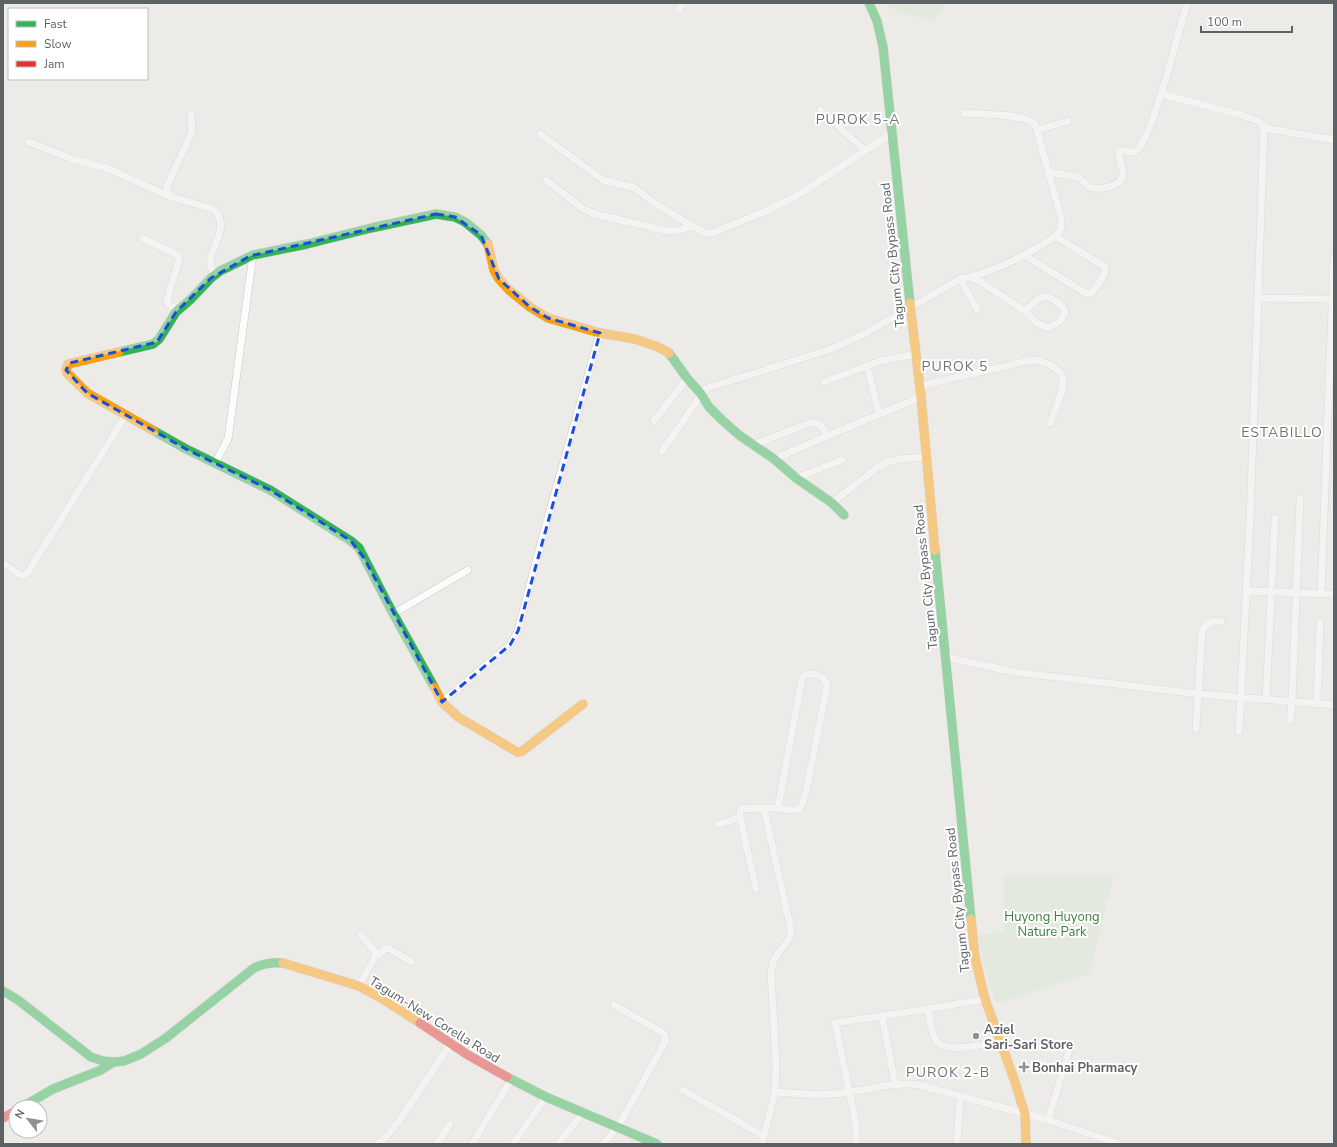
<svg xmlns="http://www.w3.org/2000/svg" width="1337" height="1147" font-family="'Nunito Sans',sans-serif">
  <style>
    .green { fill: #d9e7d4 }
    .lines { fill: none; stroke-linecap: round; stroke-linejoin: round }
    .street-casing { stroke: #c7c8c7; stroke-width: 8 }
    .fast-casing { stroke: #c7c8c7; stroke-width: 10 }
    .slow-casing { stroke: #c7c8c7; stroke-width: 10 }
    .jam-casing { stroke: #c7c8c7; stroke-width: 10 }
    .street { stroke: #fcfcfc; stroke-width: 7 }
    .fast { stroke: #30b455; stroke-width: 9 }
    .slow { stroke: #ff9f0a; stroke-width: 9 }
    .jam { stroke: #e5322d; stroke-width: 9 }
    .marked { fill: none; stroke: #1d4ed8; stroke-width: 3; stroke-dasharray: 8 5; stroke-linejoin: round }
    .poi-dot { fill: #8f9293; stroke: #fff; stroke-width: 1.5 }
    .labels { text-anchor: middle; stroke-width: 4; stroke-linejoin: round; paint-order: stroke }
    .street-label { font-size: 13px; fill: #5d6265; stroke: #fff }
    .park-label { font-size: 13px; fill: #41803a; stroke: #fff }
    .poi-label { font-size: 13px; font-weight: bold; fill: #5d6265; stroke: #fff; text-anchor: start }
    .neighbourhood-label { font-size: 14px; letter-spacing: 1px; fill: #6e7477; stroke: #fff }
  </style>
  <rect width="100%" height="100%" fill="#edebe8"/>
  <g class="green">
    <path d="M884 3H947L941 13 932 21 897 12Z"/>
    <path d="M1003 875H1114L1090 973 996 1004 981 955 978 936 1004 931Z"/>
  </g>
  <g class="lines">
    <g class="street-casing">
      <g id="street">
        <path d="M679 9 683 3"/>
        <path d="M1161 94 1242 115 1258 121 1262 124 1264 128"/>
        <path d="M820 110 865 150"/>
        <path d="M964 113C980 114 1020 114 1032 122 1035 124 1036 126 1037 130"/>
        <path d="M540 134 603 180 635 188 653 202 692 226"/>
        <path d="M29 142 72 159 109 169 171 197 213 209C232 227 210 246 210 263 210 267 213 271 215 274"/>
        <path d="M1048 172 1078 177C1083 180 1085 185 1090 187 1100 191 1124 186 1123 172 1122 165 1118 159 1119 151 1125 149 1130 155 1136 151 1153 138 1179 29 1187 3"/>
        <path d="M546 180 583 209 595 214 667 231H677L692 226 706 233H713L766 211 795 197 892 133"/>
        <path d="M171 197 167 190V186L192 132 191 114"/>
        <path d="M142 238 179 256V260L167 299 168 304 178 310"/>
        <path d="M1024 255 1084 292 1088 293H1091C1097 286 1106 276 1105 267L1055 236"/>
        <path d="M970 277 981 282 1025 311 1038 299 1046 296C1053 299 1064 304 1065 313L1059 322 1048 328 1037 323 1025 311"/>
        <path d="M960 279 977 309"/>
        <path d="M1258 298 1334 299"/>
        <path d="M867 366 879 414"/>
        <path d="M824 382 880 361 916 354"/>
        <path d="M920 386 1031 360C1039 360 1045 362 1052 366 1057 369 1063 374 1063 381 1064 392 1054 412 1050 423"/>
        <path d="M654 421 687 378"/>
        <path d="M753 445 810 423C821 422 823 427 827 436"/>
        <path d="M662 451 684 420 701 394 707 388 759 372 831 349 864 334 960 279C990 274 1017 260 1043 244 1049 240 1057 237 1060 231 1062 227 1061 222 1061 218L1037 130 1068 121"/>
        <path d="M774 459 827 436 921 397"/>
        <path d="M215 463 228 439 253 255"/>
        <path d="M796 478 842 460"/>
        <path d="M832 503 878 467 890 461 901 459 926 457"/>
        <path d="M3 563 20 575 23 576 28 572 126 415"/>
        <path d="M1247 591 1334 594"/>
        <path d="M1321 593 1334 258"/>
        <path d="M393 614 468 570"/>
        <path d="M945 657 1014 672 1199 694 1334 705"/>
        <path d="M1266 699 1275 518"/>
        <path d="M442 702 510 645 518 631 542 539 600 333"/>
        <path d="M1317 703 1320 623"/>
        <path d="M1290 721 1292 701 1300 499"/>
        <path d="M1196 729 1202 631C1206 623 1212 621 1221 621"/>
        <path d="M1239 732 1250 519 1264 128 1334 140"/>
        <path d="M719 824 740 817"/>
        <path d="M756 889 740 817V811L742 809C753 808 766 808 777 808 783 808 793 812 799 809 803 805 804 797 806 792L827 686C826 676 814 673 805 674L802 678 778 808"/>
        <path d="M376 955 380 954 386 948H388L412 962"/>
        <path d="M359 986 376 955V953L361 935"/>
        <path d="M928 1009C929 1016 932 1034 936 1040 945 1055 985 1044 1000 1041"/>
        <path d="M882 1016 895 1084"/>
        <path d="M683 1090 764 1136"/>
        <path d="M775 1092C800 1094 824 1096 849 1092 873 1089 895 1081 920 1085L1048 1120 1120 1144"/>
        <path d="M1048 1120 1070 1047"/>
        <path d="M377 1144 385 1138 399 1121 451 1043"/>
        <path d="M437 1144 450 1124"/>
        <path d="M472 1144 511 1080"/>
        <path d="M513 1144 546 1097"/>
        <path d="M558 1144 583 1113"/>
        <path d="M603 1144 618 1127 666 1040 664 1034 660 1031 614 1005"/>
        <path d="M762 1144 775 1092 776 1063 771 973 774 959 789 939 791 930 764 809"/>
        <path d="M856 1144V1124L835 1023 928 1009 985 999"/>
        <path d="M957 1144 960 1096"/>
      </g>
    </g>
    <g class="fast-casing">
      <g id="fast">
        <path d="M869 3 877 21 883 47 910 303"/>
        <path d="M119 352 153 344 159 339 176 312 191 299 211 278 220 271 253 255 307 244 371 228 436 214 455 217 465 222 481 235 488 244"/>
        <path d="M669 353 687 378 701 394 709 407 722 420 739 435 774 459 796 478 832 503 844 515"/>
        <path d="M154 431 186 449 270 490 351 541 359 548 389 606 434 687"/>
        <path d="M935 550 971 919"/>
        <path d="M3 991 18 1000 91 1057 103 1061 115 1062 124 1061 141 1054 166 1038 254 968C264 963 272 962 283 963"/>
        <path d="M507 1077 546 1097 657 1144"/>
        <path d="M22 1107 53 1089 101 1070 112 1063"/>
      </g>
    </g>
    <g class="slow-casing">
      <g id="slow">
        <path d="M488 244 494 270 499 279 509 290 530 307 548 318 600 333 635 339 658 347 669 353"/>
        <path d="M910 303 921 397 935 550"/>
        <path d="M119 352 68 364 66 370 67 373 87 393 154 431"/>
        <path d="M434 687 442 702 458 717 517 752H521L583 704"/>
        <path d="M971 919 975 957 985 999 1014 1079 1025 1114 1026 1144"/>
        <path d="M283 963 359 986 381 998 420 1023"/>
      </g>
    </g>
    <g class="jam-casing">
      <g id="jam">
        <path d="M420 1023 468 1055 507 1077"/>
        <path d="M3 1118 16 1111"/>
      </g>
    </g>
    <use href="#street" class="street"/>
    <use href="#fast" class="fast"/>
    <use href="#slow" class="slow"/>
    <use href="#jam" class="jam"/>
  </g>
  <path d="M0 0H1337V1147H0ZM436 214 455 217 481 235 499 279 530 307 548 318 600 333 518 631 510 645 442 702 364 558 351 541 270 490 186 449 87 393 66 370 70 363 157 342 176 312 211 278 250 256Z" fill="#edebe8" fill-opacity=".55" fill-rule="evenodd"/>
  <path class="marked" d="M436 214 455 217 481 235 499 279 530 307 548 318 600 333 518 631 510 645 442 702 364 558 351 541 270 490 186 449 87 393 66 370 70 363 157 342 176 312 211 278 250 256Z"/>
  <g class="poi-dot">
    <circle cx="976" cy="1036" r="4"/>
    <path d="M1022 1061h4v4h4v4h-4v4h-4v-4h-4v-4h4z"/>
  </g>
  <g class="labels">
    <g class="street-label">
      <text transform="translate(892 255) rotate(-96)" y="5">Tagum City Bypass Road</text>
      <text transform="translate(925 577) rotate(-96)" y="5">Tagum City Bypass Road</text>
      <text transform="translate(957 900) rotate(-96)" y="5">Tagum City Bypass Road</text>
      <text transform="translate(435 1019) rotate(32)" y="5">Tagum-New Corella Road</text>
    </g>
    <g class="park-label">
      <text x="1052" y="921">Huyong Huyong<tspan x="1052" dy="15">Nature Park</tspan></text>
    </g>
    <g class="poi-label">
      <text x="984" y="1034">Aziel<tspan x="984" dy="15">Sari-Sari Store</tspan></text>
      <text x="1032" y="1072">Bonhai Pharmacy</text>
    </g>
    <g class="neighbourhood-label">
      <text x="858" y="124">PUROK 5-A</text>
      <text x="955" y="371">PUROK 5</text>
      <text x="1282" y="437">ESTABILLO</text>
      <text x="948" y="1077">PUROK 2-B</text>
    </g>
  </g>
  <rect width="1337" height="1147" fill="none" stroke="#5d6265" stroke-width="8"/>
  <rect x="8" y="8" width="140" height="72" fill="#ffffff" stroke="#bec0c1"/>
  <rect x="16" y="21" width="20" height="6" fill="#30b455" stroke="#bec0c1"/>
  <text x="44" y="28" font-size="12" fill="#5d6265">Fast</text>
  <rect x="16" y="41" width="20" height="6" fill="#ff9f0a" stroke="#bec0c1"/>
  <text x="44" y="48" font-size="12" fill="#5d6265">Slow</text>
  <rect x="16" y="61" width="20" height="6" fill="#e5322d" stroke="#bec0c1"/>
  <text x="44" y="68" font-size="12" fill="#5d6265">Jam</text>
  <g transform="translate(28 1119) rotate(301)"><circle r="19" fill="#ffffff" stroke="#bec0c1"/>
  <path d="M0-3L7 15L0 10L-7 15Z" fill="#8f9293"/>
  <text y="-6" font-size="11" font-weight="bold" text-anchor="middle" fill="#5d6265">N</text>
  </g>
  <path d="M1201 26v6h91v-6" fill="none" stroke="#5d6265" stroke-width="2"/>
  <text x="1207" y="26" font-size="12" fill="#5d6265" stroke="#ffffff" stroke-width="3" paint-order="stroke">100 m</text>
</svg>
